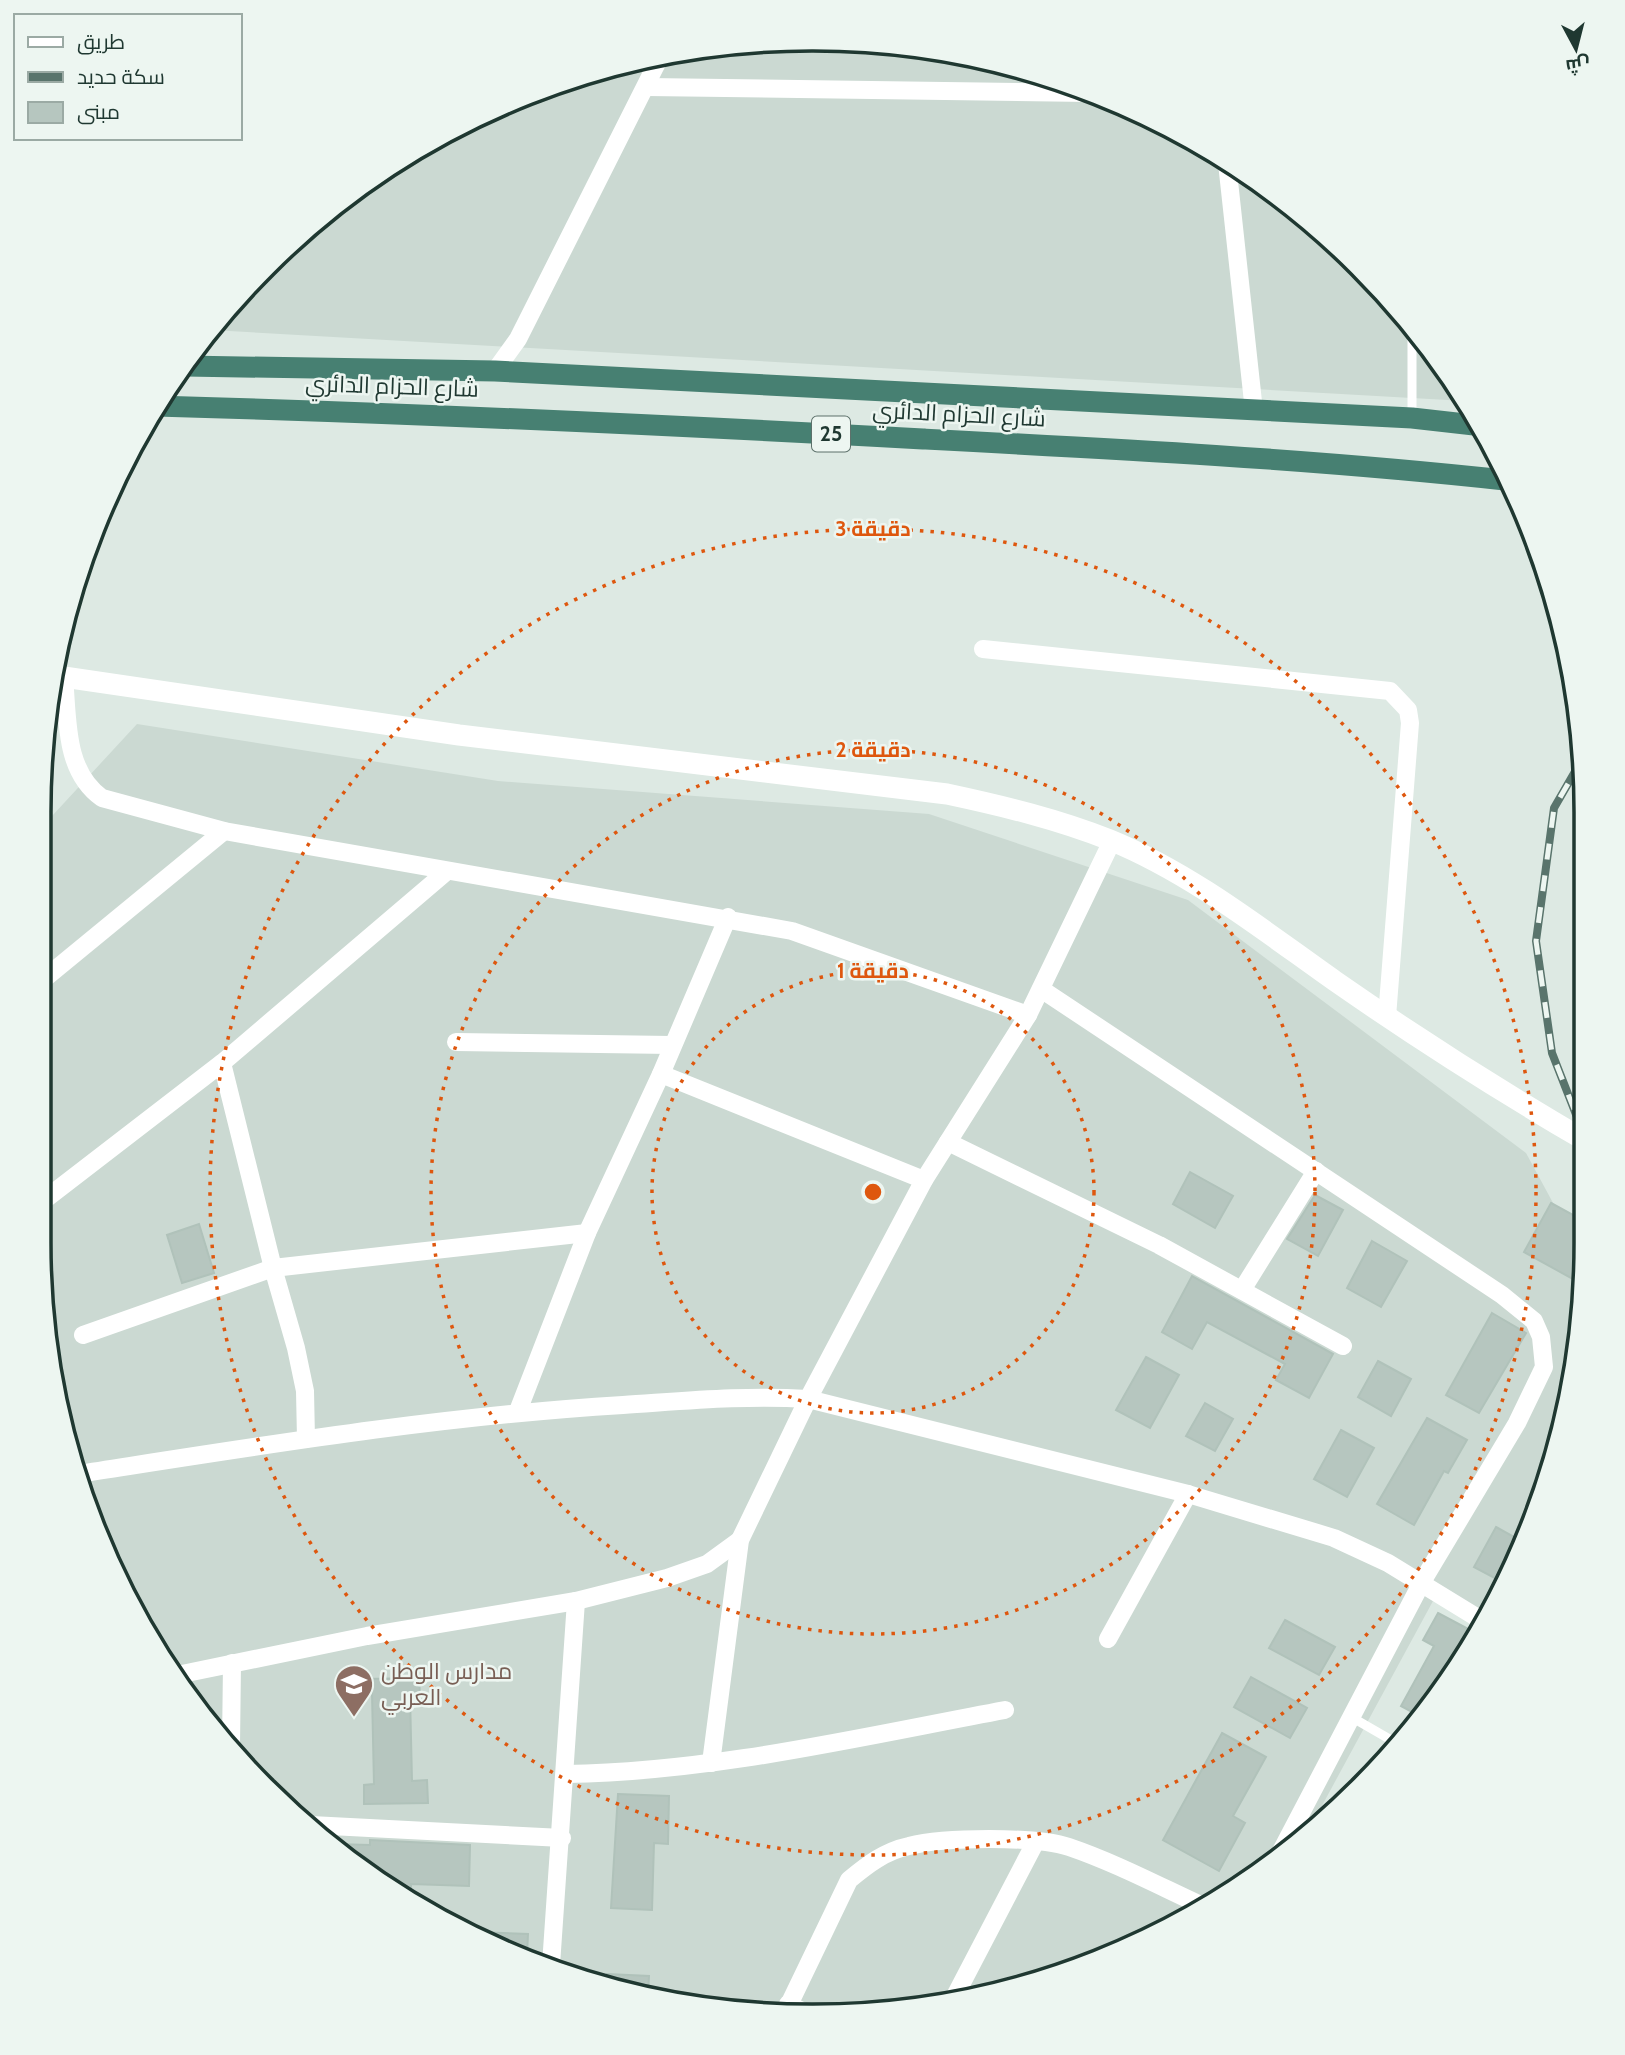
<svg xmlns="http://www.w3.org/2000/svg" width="1625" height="2055" font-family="Cabin,Cairo,sans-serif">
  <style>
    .built { fill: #cbd9d2 }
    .building { fill: #b6c6bf; stroke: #b0c2ba; stroke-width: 2 }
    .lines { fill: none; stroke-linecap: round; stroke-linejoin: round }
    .service { stroke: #fff; stroke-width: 9 }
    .minor { stroke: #fff; stroke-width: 18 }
    .tertiary { stroke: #fff; stroke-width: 21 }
    .trunk { stroke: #478072; stroke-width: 21 }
    .rail-casing { stroke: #59746c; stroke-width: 8 }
    .rail { stroke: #edf6f1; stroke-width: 5; stroke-dasharray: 16; stroke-linecap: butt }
    .ring { fill: none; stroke: #de570e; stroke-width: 3.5; stroke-dasharray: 3.5 7 }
    .labels { text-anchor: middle; stroke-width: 5; stroke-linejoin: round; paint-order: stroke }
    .shield { fill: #edf6f1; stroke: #5d716b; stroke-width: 2 }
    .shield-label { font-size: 21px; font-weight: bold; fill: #1f3831 }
    .street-label { font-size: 23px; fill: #1f3831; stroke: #edf6f1 }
    .education-label { font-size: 23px; fill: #785e54; stroke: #edf6f1; text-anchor: start }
    .rim { fill: none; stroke: #1f3831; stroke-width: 3.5 }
    .centre { fill: #de570e; stroke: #edf6f1; stroke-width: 3.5 }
    .ring-label { font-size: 21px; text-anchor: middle; font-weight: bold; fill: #de570e; stroke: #edf6f1; stroke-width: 5; stroke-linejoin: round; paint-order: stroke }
  </style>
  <rect width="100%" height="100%" fill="#dde9e3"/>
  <g class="built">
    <path d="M864 40 1013 65 1155 119 1284 199 1395 302 1465 401 211 330 230 302 302 230 426 142 564 79 712 45Z"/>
    <path d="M137 724 498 781 929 814 1188 900 1526 1153 1585 1262 1572 1393 1527 1539 1480 1622 1433 1601 1305 1837 1199 1913 1012 1990 812 2016 612 1990 425 1913 265 1790 142 1629 65 1442 39 1242 40 829Z"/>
  </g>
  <g class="building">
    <path d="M1190 1172 1233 1196 1215 1228 1173 1204Z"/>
    <path d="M1315 1195 1343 1210 1318 1256 1287 1239Z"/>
    <path d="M1551 1203 1586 1222 1582 1284 1524 1252Z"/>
    <path d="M199 1224 214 1273 182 1283 167 1235Z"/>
    <path d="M1372 1241 1407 1261 1381 1307 1347 1288Z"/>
    <path d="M1192 1276 1333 1354 1309 1398 1276 1380 1285 1364 1207 1322 1192 1349 1162 1332Z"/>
    <path d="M1492 1313 1526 1333 1479 1413 1446 1395Z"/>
    <path d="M1146 1357 1179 1375 1150 1428 1116 1410Z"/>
    <path d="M1378 1361 1411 1379 1391 1416 1358 1397Z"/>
    <path d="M1205 1403 1233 1419 1215 1451 1186 1436Z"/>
    <path d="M1427 1418 1467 1440 1448 1473 1444 1471 1414 1525 1377 1504Z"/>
    <path d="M1341 1430 1374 1448 1347 1497 1314 1479Z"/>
    <path d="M1496 1527 1525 1543 1502 1582 1474 1567Z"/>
    <path d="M1438 1613 1470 1630 1442 1679 1446 1681 1423 1718 1401 1706 1434 1646 1423 1640Z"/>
    <path d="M1285 1620 1335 1647 1319 1675 1269 1648Z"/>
    <path d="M1251 1677 1307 1708 1290 1738 1234 1707Z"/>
    <path d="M419 1678 420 1695H410L412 1781 427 1780 428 1803 364 1804V1785L374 1784 372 1693H363V1679Z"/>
    <path d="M1222 1733 1266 1757 1233 1816 1245 1823 1219 1871 1163 1840Z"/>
    <path d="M618 1794 669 1796 668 1844 654 1843 652 1910 611 1908Z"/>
    <path d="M370 1840 470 1845 469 1886 411 1884V1902L336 1844 370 1845Z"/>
    <path d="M476 1932 528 1934 527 1955 476 1934Z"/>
    <path d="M607 1974 649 1976 648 1995 607 1988Z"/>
  </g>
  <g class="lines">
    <g class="service">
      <path d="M1412 417V327"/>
      <path d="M1353 1718 1398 1744"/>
    </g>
    <g class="minor">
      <path d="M647 87 1089 93"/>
      <path d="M1227 163 1254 411"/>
      <path d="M495 371 518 339 660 57"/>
      <path d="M983 649 1390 691 1408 710 1410 723 1387 1017"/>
      <path d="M64 677C68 719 64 771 102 798L224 831 792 931 1028 1015"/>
      <path d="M39 983 224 831"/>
      <path d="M1041 989 1502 1295 1534 1321 1541 1337 1544 1367 1517 1423 1422 1582 1278 1857"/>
      <path d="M456 1042 672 1045"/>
      <path d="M222 1063 273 1268 296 1348 305 1391 306 1439"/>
      <path d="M661 1074 924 1180"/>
      <path d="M948 1142 1159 1245 1343 1346"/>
      <path d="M39 1204 222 1063 446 872"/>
      <path d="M1242 1290 1316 1171"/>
      <path d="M83 1335 273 1268 587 1233"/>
      <path d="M518 1411 587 1233 661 1074 728 917"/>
      <path d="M78 1474C259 1446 440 1416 623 1405 685 1401 745 1395 808 1399L1188 1494 1334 1538 1388 1563 1481 1620"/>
      <path d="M1108 1639 1188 1494"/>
      <path d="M177 1675 367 1636 576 1601 667 1578 707 1564 740 1540"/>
      <path d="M231 1745 232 1663"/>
      <path d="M711 1763 740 1540 808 1399 924 1180 1028 1015 1112 841"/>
      <path d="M566 1774C713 1772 860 1737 1005 1710"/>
      <path d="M311 1825 562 1838"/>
      <path d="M551 1965 576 1601"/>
      <path d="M954 1998 1036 1841"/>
      <path d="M788 2004 812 2016"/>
      <path d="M785 2013 849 1880C867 1865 885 1851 909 1846 944 1837 1035 1836 1069 1847 1116 1863 1161 1887 1207 1908"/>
    </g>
    <path class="tertiary" d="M57 676 459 735 947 794C1003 806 1057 819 1110 840 1191 873 1264 931 1335 981 1417 1038 1500 1091 1586 1141"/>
    <g class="trunk">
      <path d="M185 366 495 371 1412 418 1483 426"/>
      <path d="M156 406C412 413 667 425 923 439 1117 449 1312 459 1505 480"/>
    </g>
    <g class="rail-casing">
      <path id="rail" d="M1584 756 1554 808 1536 941 1552 1053 1586 1140"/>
    </g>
    <use href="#rail" class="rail"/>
  </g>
  <g class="ring">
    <circle cx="873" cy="1192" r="221"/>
    <circle cx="873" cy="1192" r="442"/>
    <circle cx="873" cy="1192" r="663"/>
  </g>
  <defs>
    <g id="school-pin" transform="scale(2.0125)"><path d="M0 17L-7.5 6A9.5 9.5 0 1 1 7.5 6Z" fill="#8d6e63" stroke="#edf6f1"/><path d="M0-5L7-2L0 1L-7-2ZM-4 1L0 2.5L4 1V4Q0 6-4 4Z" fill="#fff"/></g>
  </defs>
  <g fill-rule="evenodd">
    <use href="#school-pin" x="354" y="1684"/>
  </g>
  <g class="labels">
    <rect class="shield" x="812" y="416.5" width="38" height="35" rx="5"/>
    <g class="shield-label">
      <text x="831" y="441">25</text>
    </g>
    <g class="street-label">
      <text transform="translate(392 386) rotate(2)" y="8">شارع الحزام الدائري</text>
      <text transform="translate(959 414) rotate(3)" y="8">شارع الحزام الدائري</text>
    </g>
    <g class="education-label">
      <text x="381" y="1679">مدارس الوطن<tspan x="381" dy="26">العربي</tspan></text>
    </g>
  </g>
  <path d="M0 0H1625V2055H0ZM812 51H813A761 761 0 0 1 1574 812V1243A761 761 0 0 1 813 2004H812A761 761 0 0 1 51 1243V812A761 761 0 0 1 812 51Z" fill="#edf6f1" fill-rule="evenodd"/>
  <path class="rim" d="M812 51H813A761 761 0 0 1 1574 812V1243A761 761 0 0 1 813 2004H812A761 761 0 0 1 51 1243V812A761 761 0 0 1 812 51Z"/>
  <circle cx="873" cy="1192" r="10" class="centre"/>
  <g class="ring-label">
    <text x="873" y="536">3 دقيقة</text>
    <text x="873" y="757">2 دقيقة</text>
    <text x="873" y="978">1 دقيقة</text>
  </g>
  <rect x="14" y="14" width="228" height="126" fill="#edf6f1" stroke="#9baaa4" stroke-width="2"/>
  <rect x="28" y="37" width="35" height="10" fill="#ffffff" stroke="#9baaa4" stroke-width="2"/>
  <text x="77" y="49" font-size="21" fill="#1f3831">طريق</text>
  <rect x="28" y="72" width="35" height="10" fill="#59746c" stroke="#9baaa4" stroke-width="2"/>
  <text x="77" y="84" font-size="21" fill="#1f3831">سكة حديد</text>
  <rect x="28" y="102" width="35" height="21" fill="#b6c6bf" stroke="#9baaa4" stroke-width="2"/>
  <text x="77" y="119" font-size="21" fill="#1f3831">مبنى</text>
  <g transform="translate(1576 49) rotate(173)" stroke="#edf6f1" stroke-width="5" paint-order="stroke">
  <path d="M0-5L12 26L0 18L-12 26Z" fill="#1f3831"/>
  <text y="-10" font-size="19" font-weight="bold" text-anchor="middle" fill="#1f3831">ش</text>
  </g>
</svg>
